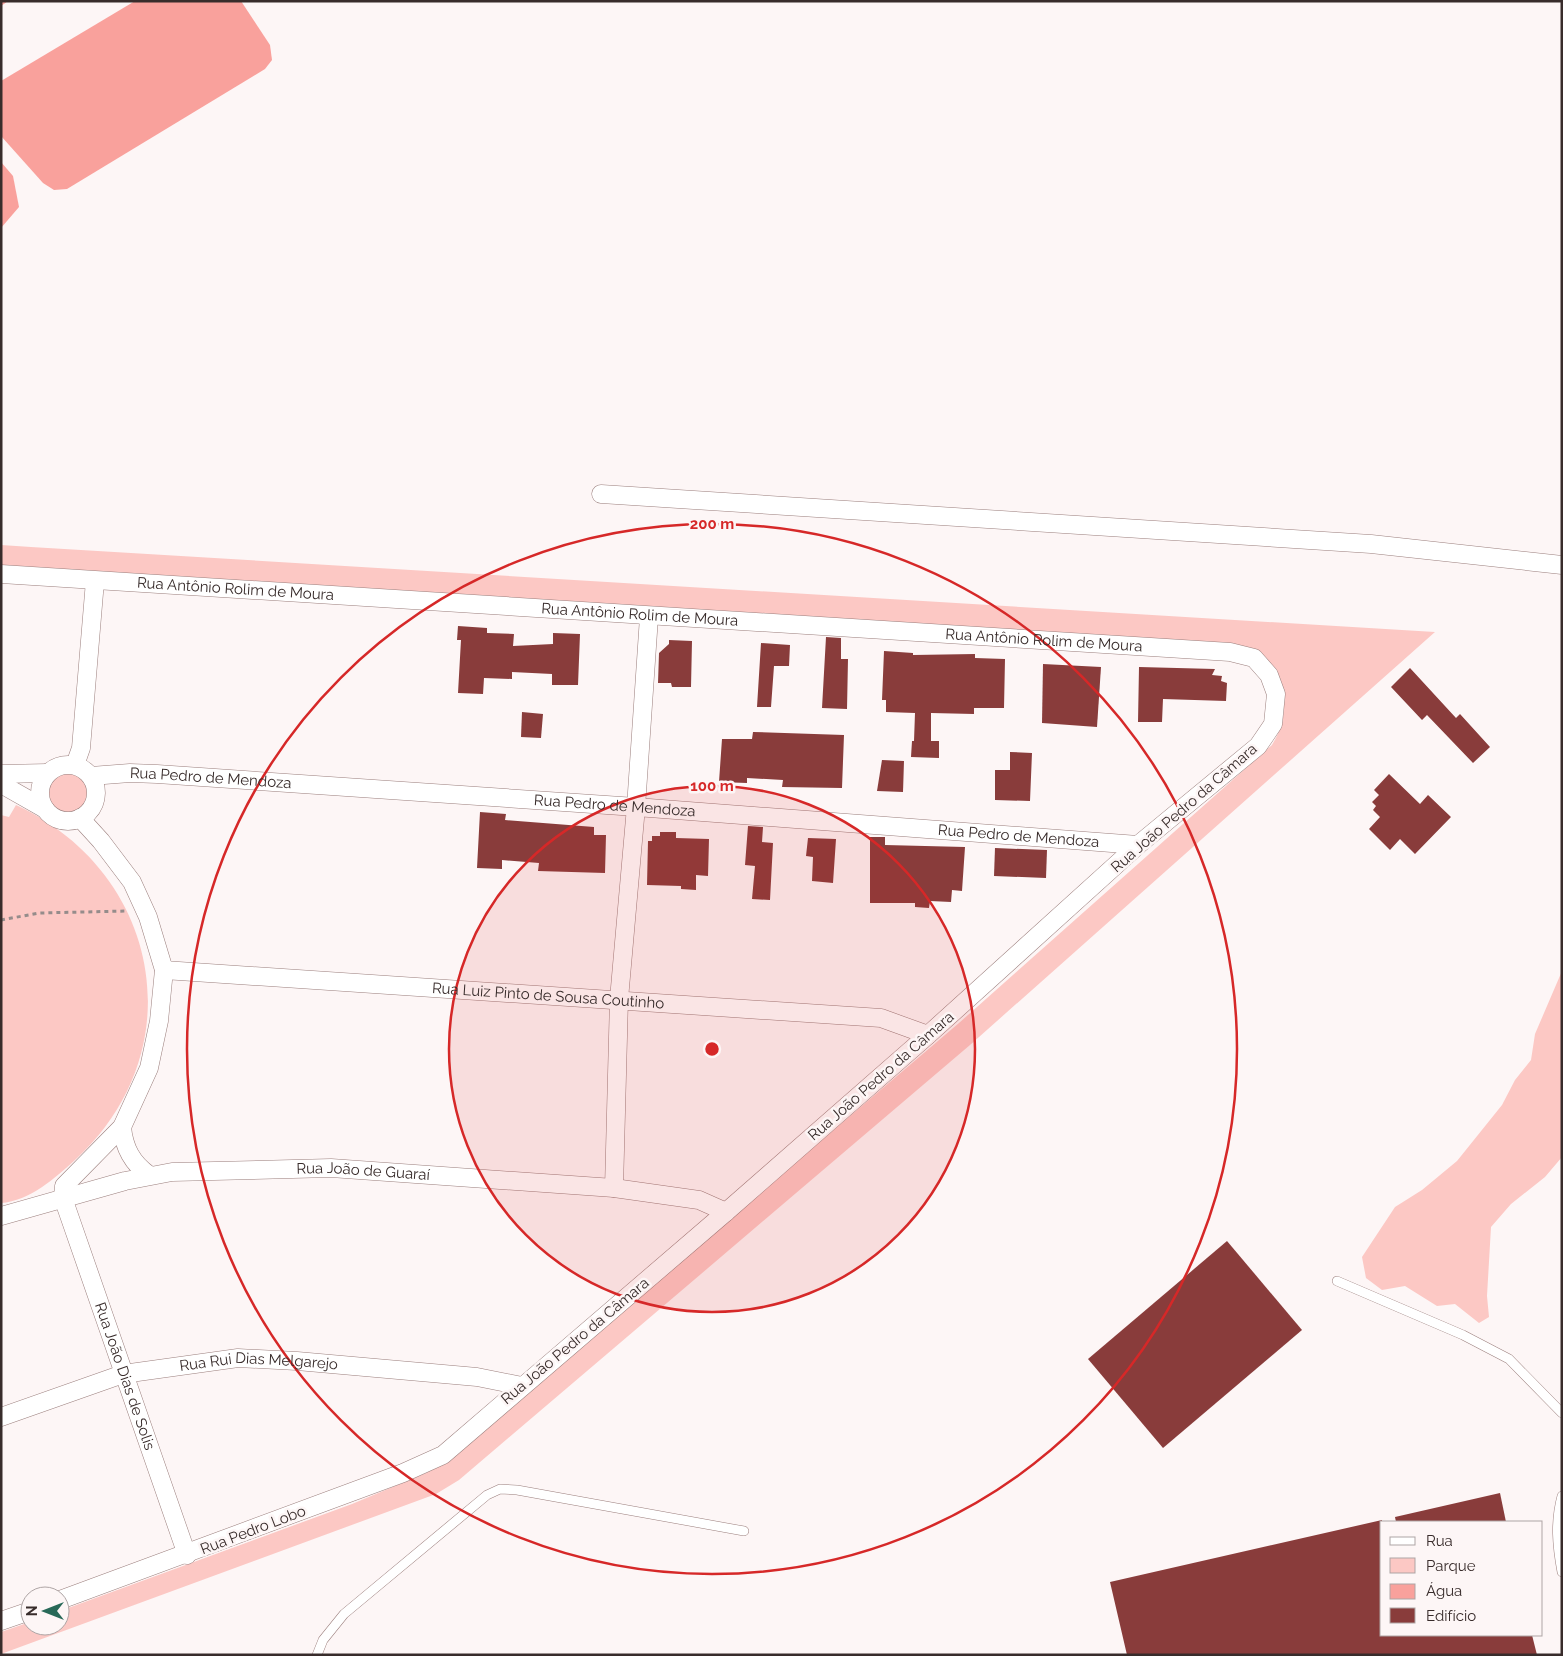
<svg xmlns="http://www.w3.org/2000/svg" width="1563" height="1656" font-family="Raleway,sans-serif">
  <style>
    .green { fill: #fcc8c4 }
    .water { fill: #f9a19c }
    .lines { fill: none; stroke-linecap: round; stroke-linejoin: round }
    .stream { stroke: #f9a19c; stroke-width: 5 }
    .building { fill: #893c3b }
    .service-casing { stroke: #9b7f7d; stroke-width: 10 }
    .minor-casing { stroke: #9b7f7d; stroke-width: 19 }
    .path { stroke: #958c8b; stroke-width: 3; stroke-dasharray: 4 4; stroke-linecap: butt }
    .service { stroke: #fff; stroke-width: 9 }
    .minor { stroke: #fff; stroke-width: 18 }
    .ring { fill: none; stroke: #d62828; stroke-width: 2.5 }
    .labels { text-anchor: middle; stroke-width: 5; stroke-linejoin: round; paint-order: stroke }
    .street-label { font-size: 15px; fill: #382c2b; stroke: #fdf6f6 }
    .centre { fill: #d62828; stroke: #fdf6f6; stroke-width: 2.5 }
    .ring-label { font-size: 15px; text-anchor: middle; font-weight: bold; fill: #d62828; stroke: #fdf6f6; stroke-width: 5; stroke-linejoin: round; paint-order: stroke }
  </style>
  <rect width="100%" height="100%" fill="#fdf6f6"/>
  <g class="green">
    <path d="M1 545 31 547 1435 632 970 1045 459 1480 436 1494 1 1654V1632L30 1622V1626H60V1611L352 1504 426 1473 450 1458 959 1023 1272 745C1295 706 1280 692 1260 658L1 566Z"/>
    <circle cx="68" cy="792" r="22"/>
    <path d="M16 805C161 872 195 1050 75 1160 55 1178 30 1201 1 1203V815L9 817Z"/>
    <path d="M1562 971V1157L1545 1177 1511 1204 1491 1227 1487 1296 1489 1317 1479 1323 1455 1304 1437 1306 1405 1286 1382 1290 1366 1278 1362 1257 1395 1207 1422 1190 1457 1161 1502 1105 1515 1080 1531 1060 1535 1034Z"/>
  </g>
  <g class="water">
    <path d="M135 1H241L270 45 272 60 265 69 67 189 54 190 43 183 1 136V81Z"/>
    <path d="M1 162 13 176 19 207 1 228Z"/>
  </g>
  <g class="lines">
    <path class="stream" d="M1 3 4 1"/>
  </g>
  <g class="building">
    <path d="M458 626 487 628V633L514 634 513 646 553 644V633L580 634 578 685H552V674L512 672V679L484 678 483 694 458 693 461 640H457Z"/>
    <path d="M826 637 841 638V659H848L847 709 822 708Z"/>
    <path d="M669 640 692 641 691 687H672L671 683H658L659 653 669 644Z"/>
    <path d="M761 643 790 645 789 666H774L771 707H757Z"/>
    <path d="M884 651 913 653V655L975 654V658L1005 659 1004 708H974V714L931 713V741H939V758L911 757 912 741H914L915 713 886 712V700H882Z"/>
    <path d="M1043 664 1101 667 1097 727 1042 723Z"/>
    <path d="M1139 667 1215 669 1212 675 1222 676 1221 681 1227 683 1226 701 1163 699 1162 722H1138Z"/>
    <path d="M1410 668 1456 718 1460 714 1490 747 1473 763 1427 715 1422 720 1391 687Z"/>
    <path d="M522 712 543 714 541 738 521 737Z"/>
    <path d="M753 732 844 735 842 788 782 787 783 780 747 778V783L719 782 722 739H752Z"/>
    <path d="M1010 752 1032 753 1030 801 995 800V770H1010Z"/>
    <path d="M882 760 904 761 903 792 877 791Z"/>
    <path d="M1389 774 1420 804 1428 795 1451 817 1415 854 1400 839 1390 850 1369 829 1380 817 1373 810 1376 806 1372 802 1379 795 1374 790Z"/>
    <path d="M480 812 506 814 505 820 594 827V835H606L605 873 538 871 539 863 502 860V869L477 868Z"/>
    <path d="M748 826 763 827 762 842 773 843 770 900 752 899 755 866 745 865Z"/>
    <path d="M660 832H676V838L709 839 708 876 696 875V890L681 889V886L647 885 648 841H652V836H660Z"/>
    <path d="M870 837H885V845L965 847 962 891 952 890 951 902 930 901 929 908 915 907V903H870Z"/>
    <path d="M808 838 836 839 833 883 812 881 813 857 806 856Z"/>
    <path d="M995 848 1047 850 1046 878 994 876Z"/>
    <path d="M1227 1241 1302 1330 1163 1448 1088 1359Z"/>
    <path d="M1500 1493 1506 1522H1396L1395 1517Z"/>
    <path d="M1382 1520V1635H1532L1537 1655H1127L1110 1582Z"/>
  </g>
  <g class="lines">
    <g class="service-casing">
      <g id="service">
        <path d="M1337 1281 1463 1335 1509 1359 1562 1413"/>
        <path d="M1562 1496C1555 1522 1557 1545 1562 1572"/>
        <path d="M317 1655 323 1640 344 1614 487 1495 500 1489 517 1490 744 1531"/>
      </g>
    </g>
    <g class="minor-casing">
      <g id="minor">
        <path d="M601 494 1371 544 1562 565"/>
        <path id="s1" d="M1 574 1230 652 1254 658 1269 675 1276 694 1273 724 1258 746 1138 845 928 1035 726 1212 443 1455 403 1473 60 1600"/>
        <path d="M75 765 81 748 95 581"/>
        <circle cx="68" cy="793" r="28"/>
        <path d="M1 774 48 773"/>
        <path id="s2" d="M91 776 130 773 157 774 636 807 1138 845"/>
        <path d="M1 784 45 809"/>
        <path id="s3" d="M80 818 101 841 132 882 148 917 164 970 159 1021 149 1068 122 1127 64 1186 63 1198 187 1555"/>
        <path id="s4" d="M164 970 881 1018 928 1035"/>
        <path d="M122 1127C124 1148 132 1163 149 1175"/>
        <path d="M614 1188 619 999 636 807 649 617"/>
        <path id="s5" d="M1 1216 125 1181 172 1172 331 1168 614 1188 699 1200 726 1212"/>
        <path id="s6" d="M1 1417 123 1374 238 1358 297 1361 477 1377 522 1386"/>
        <path d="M1 1621 30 1611"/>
      </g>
    </g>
    <path class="path" d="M1 920 39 913 127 911"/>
    <use href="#service" class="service"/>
    <use href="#minor" class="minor"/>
  </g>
  <circle cx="712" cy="1049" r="263" fill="#d62828" fill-opacity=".12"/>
  <g class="ring">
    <circle cx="712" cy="1049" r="263"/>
    <circle cx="712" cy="1049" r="525"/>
  </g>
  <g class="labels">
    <g class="street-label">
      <text dy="5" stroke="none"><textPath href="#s1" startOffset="235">Rua Antônio Rolim de Moura</textPath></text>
      <text dy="5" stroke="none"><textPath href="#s1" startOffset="640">Rua Antônio Rolim de Moura</textPath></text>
      <text dy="5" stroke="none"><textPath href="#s1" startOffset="1045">Rua Antônio Rolim de Moura</textPath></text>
      <text dy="5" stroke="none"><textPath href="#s2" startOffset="120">Rua Pedro de Mendoza</textPath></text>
      <text dy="5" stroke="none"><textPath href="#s2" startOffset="525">Rua Pedro de Mendoza</textPath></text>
      <text transform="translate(1184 808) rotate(-41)" y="5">Rua João Pedro da Câmara</text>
      <text dy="5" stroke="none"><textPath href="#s2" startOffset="930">Rua Pedro de Mendoza</textPath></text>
      <text dy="5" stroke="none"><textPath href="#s4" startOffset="385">Rua Luiz Pinto de Sousa Coutinho</textPath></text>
      <text transform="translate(881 1076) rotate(-41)" y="5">Rua João Pedro da Câmara</text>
      <text dy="5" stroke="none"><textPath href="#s5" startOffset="368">Rua João de Guaraí</textPath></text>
      <text transform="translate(575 1341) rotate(-40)" y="5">Rua João Pedro da Câmara</text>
      <text dy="5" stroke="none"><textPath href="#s6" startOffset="266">Rua Rui Dias Melgarejo</textPath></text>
      <text dy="5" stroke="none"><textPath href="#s3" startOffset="624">Rua João Dias de Solis</textPath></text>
      <text transform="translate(253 1530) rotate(-21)" y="5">Rua Pedro Lobo</text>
    </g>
  </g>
  <circle cx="712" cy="1049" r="8" class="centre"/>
  <g class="ring-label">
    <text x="712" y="529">200 m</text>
    <text x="712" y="791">100 m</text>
  </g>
  <rect width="1563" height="1656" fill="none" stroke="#382c2b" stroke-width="5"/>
  <rect x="1380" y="1521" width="162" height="115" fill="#fdf6f6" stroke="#aea5a5"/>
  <rect x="1390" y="1537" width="25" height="8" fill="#ffffff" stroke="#aea5a5"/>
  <text x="1426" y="1546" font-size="15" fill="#382c2b">Rua</text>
  <rect x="1390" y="1558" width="25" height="15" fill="#fcc8c4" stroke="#aea5a5"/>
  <text x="1426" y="1571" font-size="15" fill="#382c2b">Parque</text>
  <rect x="1390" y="1584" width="25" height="15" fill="#f9a19c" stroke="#aea5a5"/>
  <text x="1426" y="1596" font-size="15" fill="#382c2b">Água</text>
  <rect x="1390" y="1608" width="25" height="15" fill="#893c3b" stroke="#aea5a5"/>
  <text x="1426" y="1621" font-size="15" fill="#382c2b">Edifício</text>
  <g transform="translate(45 1611) rotate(270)"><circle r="24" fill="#fdf6f6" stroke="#aea5a5"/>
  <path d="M0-4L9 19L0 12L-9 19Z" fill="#286958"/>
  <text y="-8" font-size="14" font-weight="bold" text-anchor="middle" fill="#382c2b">N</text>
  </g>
</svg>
